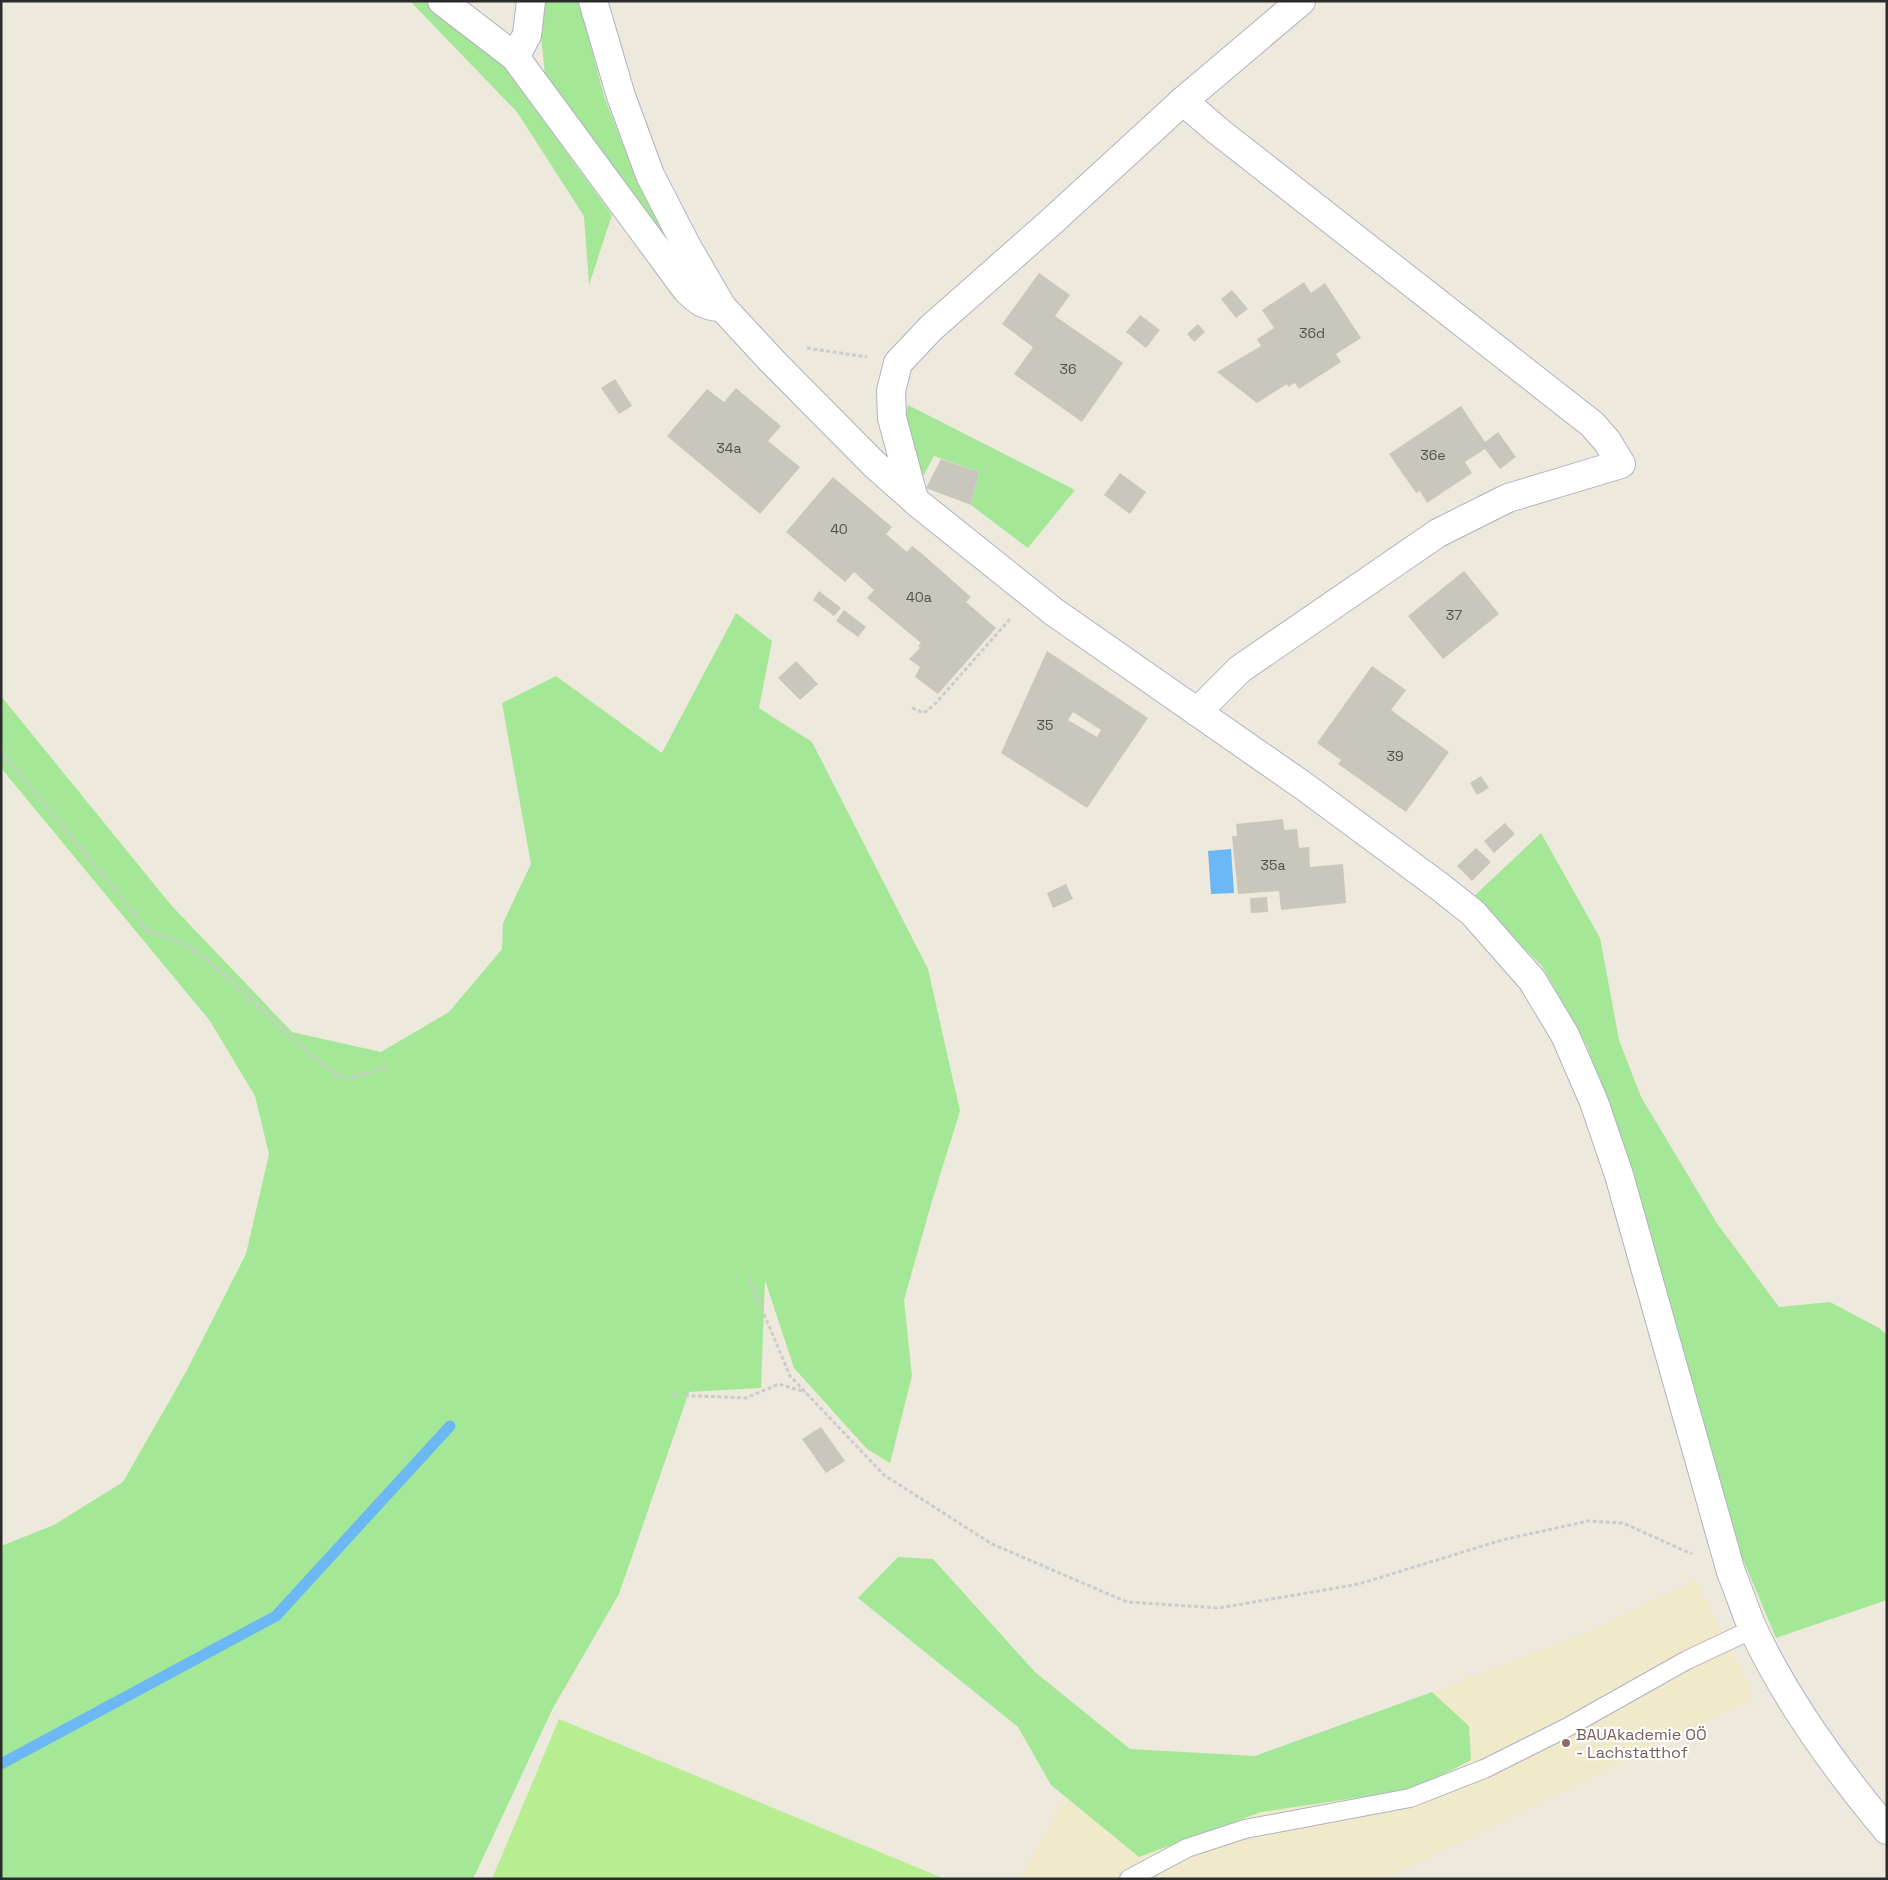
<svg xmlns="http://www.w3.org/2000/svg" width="1888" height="1880" font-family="'Space Grotesk',sans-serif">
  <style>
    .education { fill: #f0eacb }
    .green { fill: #a4e797 }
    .pitch { fill: #b7ee92 }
    .water { fill: #6bb8f4 }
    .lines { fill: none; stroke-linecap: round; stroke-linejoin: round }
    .stream { stroke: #6bb8f4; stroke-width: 11 }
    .building { fill: #c9c6bc; fill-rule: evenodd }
    .service-casing { stroke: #b1b1c0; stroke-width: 20 }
    .minor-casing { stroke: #b1b1c0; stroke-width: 30 }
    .path { stroke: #ccc; stroke-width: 3; stroke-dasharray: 4 2.5; stroke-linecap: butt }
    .service { stroke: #fff; stroke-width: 18 }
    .minor { stroke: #fff; stroke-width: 28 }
    .education-dot { fill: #8d6e63; stroke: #fff; stroke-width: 2 }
    .labels { text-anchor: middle; stroke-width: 4.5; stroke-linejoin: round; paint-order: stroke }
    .number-label { font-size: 14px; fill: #52524f }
    .education-label { font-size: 16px; fill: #785e54; stroke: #fff; text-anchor: start }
  </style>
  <rect width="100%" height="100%" fill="#eee9dd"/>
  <path class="education" d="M1696 1579 1755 1698 1392 1876 1380 1879H1019L1066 1797 1139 1857 1261 1812 1415 1789 1469 1726 1432 1692 1595 1629Z"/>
  <g class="green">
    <path d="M410 1H428L497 57 612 215 589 285 584 216 517 112Z"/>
    <path d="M537 1H579L604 96 637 181 674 254 546 83Z"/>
    <path d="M908 405 1075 490 1028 548 971 505 979 472 934 456 922 478 903 430Z"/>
    <path d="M736 613 772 641 759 708 812 742 928 969 960 1111 932 1201 904 1300 912 1376 890 1463 867 1449 794 1368 765 1280 761 1388 689 1392 619 1594 553 1708 473 1879H1V1546L54 1525 123 1482 186 1372 246 1254 269 1154 255 1096 210 1021 1 768V696L171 905 292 1032 381 1052 449 1012 502 949 503 923 531 864 502 703 556 676 662 753Z"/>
    <path d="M1541 833 1600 938 1619 1040 1641 1097 1716 1222 1779 1307 1830 1302 1879 1328 1887 1335V1600L1776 1638 1727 1521 1619 1144 1587 1046 1542 966 1472 898Z"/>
    <path d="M898 1557 933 1559 1035 1672 1130 1749 1255 1756 1432 1692 1469 1726 1471 1760 1415 1789 1261 1812 1139 1857 1051 1785 1018 1727 858 1598Z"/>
  </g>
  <path class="pitch" d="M559 1719 945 1879H492Z"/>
  <path class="water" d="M1231 849 1234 893 1211 894 1208 851Z"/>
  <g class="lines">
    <path class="stream" d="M1 1764 276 1616 450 1426"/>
  </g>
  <g class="building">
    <path d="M1039 273 1070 295 1055 316 1123 363 1082 422 1014 374 1033 347 1002 324Z"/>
    <path d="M1304 282 1311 293 1325 283 1361 338 1336 354 1341 362 1299 389 1295 383 1288 387 1287 384 1257 403 1217 372 1261 346 1257 339 1274 328 1262 310Z"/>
    <path d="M1232 290 1248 309 1236 318 1221 299Z"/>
    <path d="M1140 315 1160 330 1146 348 1126 332Z"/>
    <path d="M1198 324 1205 332 1194 342 1187 334Z"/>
    <path d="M615 379 632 406 619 414 601 388Z"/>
    <path d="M736 388 781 426 768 441 800 467 760 514 667 436 707 389 724 402Z"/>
    <path d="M1461 406 1485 442 1498 432 1516 457 1500 469 1485 449 1465 462 1472 473 1427 503 1420 491 1416 493 1389 454Z"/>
    <path d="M941 459 979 472 971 505 926 488Z"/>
    <path d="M1120 473 1146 492 1130 514 1104 495Z"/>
    <path d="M833 477 892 527 886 534 907 552 912 546 920 552 971 597 966 602 996 628 938 694 915 677 920 667 909 659 920 648 918 646 921 643 867 598 874 590 854 572 845 582 786 532Z"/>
    <path d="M1464 571 1499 614 1443 659 1408 616Z"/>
    <path d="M819 591 841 608 834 616 813 600Z"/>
    <path d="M844 610 866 627 858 637 836 621Z"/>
    <path d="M1047 651 1148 718 1087 808 1001 753ZM1073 712 1101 730 1097 737 1068 720Z"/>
    <path d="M796 661 818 684 800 700 778 678Z"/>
    <path d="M1372 666 1406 690 1391 710 1449 752 1406 812 1338 764 1341 760 1317 743Z"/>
    <path d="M1481 776 1489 788 1477 795 1470 783Z"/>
    <path d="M1283 819 1284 830 1297 829 1299 848 1309 847 1310 867 1343 864 1346 903 1281 910 1279 891 1238 894 1232 836H1237L1236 824Z"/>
    <path d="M1505 823 1515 834 1494 853 1484 841Z"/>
    <path d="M1476 848 1491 862 1472 881 1457 866Z"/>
    <path d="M1066 884 1073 899 1053 908 1047 893Z"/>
    <path d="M1267 897 1268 912 1251 913 1250 898Z"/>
    <path d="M821 1427 845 1461 826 1473 802 1439Z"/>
  </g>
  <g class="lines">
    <g class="service-casing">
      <path id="service" d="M1129 1879 1187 1848 1245 1829 1410 1798 1484 1769 1566 1728 1687 1660 1753 1629"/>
    </g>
    <g class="minor-casing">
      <g id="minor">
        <path d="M442 1 515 57 686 289C698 301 705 307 722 307"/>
        <path d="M593 1 621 96 650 175 686 245 722 307 772 361 874 464 919 504 1054 612 1305 787 1439 886 1473 913 1532 980 1565 1035 1594 1102 1619 1175 1731 1572C1739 1591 1745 1611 1753 1629 1787 1702 1836 1769 1887 1830"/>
        <path d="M515 57 527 35 531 1"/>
        <path d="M1183 101 1218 131 1592 424 1607 441 1621 464 1508 498 1438 533 1240 669 1197 712"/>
        <path d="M914 499 892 418 891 391 898 363 931 328 1050 223 1183 101 1301 1"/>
      </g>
    </g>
    <g class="path">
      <path d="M807 348 867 357"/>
      <path d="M912 708 924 713 936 703 1010 619"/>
      <path d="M1 751 147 930 184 944 219 970 319 1062 344 1079 388 1068"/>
      <path d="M749 1278 790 1376 884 1475 992 1544 1127 1602 1219 1608 1359 1584 1502 1540 1588 1521 1623 1523 1692 1554"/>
      <path d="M672 1395 746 1398 779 1384 805 1392"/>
    </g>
    <use href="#service" class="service"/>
    <use href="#minor" class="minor"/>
  </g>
  <circle class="education-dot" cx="1566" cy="1743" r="5"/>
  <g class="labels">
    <g class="number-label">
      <text x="1312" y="338">36d</text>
      <text x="1068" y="374">36</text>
      <text x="729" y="453">34a</text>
      <text x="1433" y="460">36e</text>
      <text x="839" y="534">40</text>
      <text x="919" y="602">40a</text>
      <text x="1454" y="620">37</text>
      <text x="1045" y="730">35</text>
      <text x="1395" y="761">39</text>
      <text x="1273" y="870">35a</text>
    </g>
    <g class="education-label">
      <text x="1576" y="1740">BAUAkademie OÖ<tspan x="1576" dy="18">- Lachstatthof</tspan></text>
    </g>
  </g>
  <rect width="1888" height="1880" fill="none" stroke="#2b2b2b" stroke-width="5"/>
</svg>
